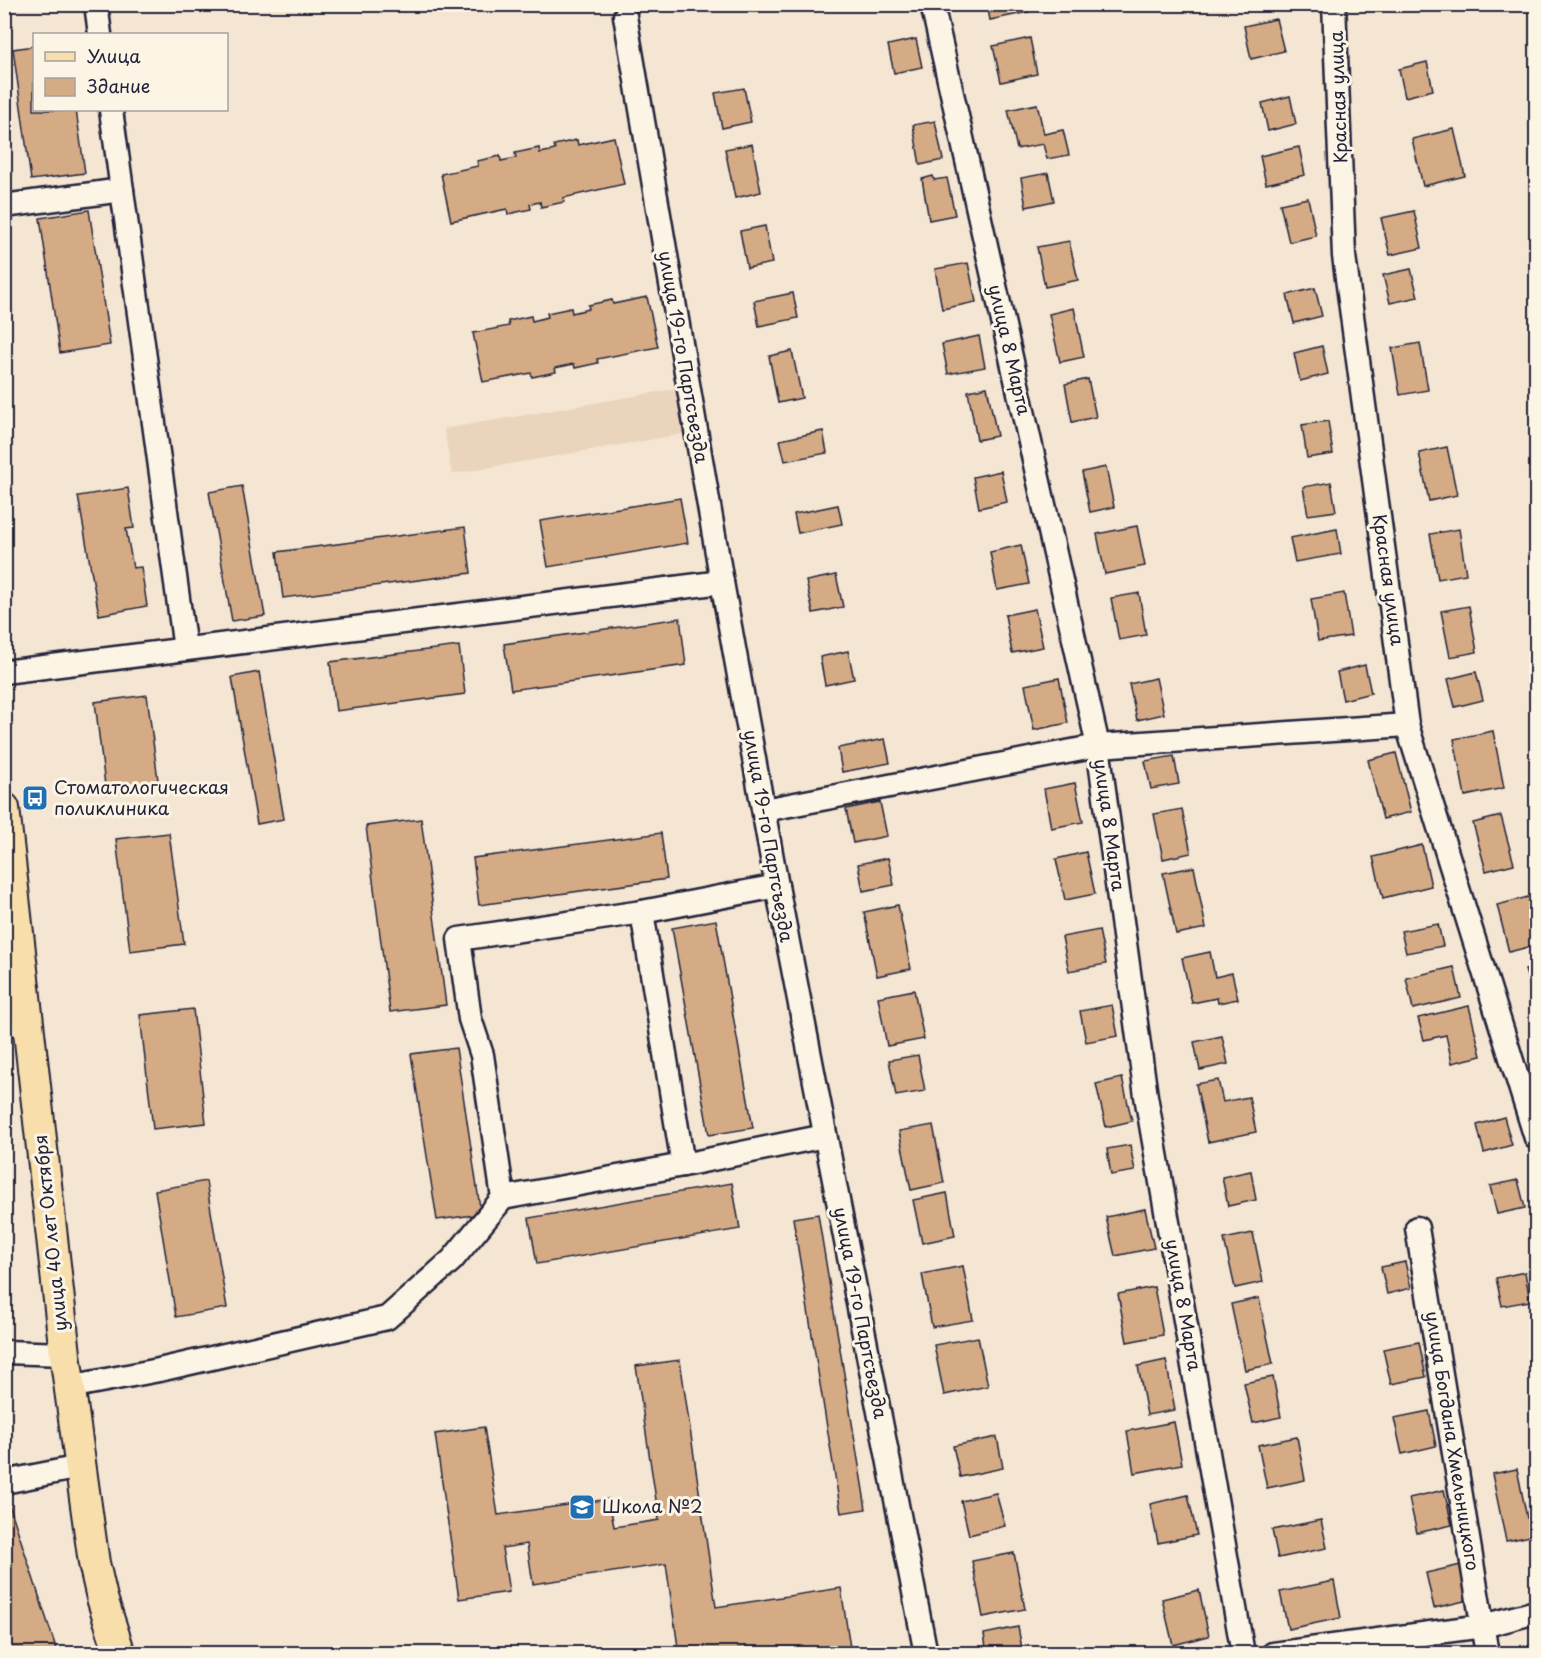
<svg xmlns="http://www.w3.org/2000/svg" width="1541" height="1658" font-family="'Playpen Sans',sans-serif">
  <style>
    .built { fill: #ead4bb }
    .building { fill: #d4ab85; stroke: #22223b; stroke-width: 1.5 }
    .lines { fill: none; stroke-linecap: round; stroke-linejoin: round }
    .minor-casing { stroke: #22223b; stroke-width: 27 }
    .major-casing { stroke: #22223b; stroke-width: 34 }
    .minor { stroke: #fcf5e5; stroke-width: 22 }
    .major { stroke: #f8deab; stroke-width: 30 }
    .labels { text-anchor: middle; stroke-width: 6; stroke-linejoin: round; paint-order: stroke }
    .street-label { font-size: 18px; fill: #22223b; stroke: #fcf5e5 }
    .poi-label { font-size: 18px; fill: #22223b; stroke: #fcf5e5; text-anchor: start }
  </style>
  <rect width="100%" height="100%" fill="#f4e6d2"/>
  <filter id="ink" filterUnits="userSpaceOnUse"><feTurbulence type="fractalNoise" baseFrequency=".0167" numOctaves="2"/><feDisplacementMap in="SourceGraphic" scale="12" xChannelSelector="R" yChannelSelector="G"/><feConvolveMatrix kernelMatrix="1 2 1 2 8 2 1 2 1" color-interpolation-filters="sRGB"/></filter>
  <g filter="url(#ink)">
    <path class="built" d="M675 389 683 434 452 474 444 429Z"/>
    <g class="building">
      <path d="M987 4H1027L1029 12 990 20Z"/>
      <path d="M1276 19 1284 51 1251 59 1244 26Z"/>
      <path d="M1030 38 1037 74 1001 82 993 46Z"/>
      <path d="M916 39 922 67 894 73 888 45Z"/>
      <path d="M34 46V110H76L85 173 31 180 13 49Z"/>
      <path d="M1427 62 1433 90 1405 97 1399 69Z"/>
      <path d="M744 88 751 122 722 128 715 93Z"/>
      <path d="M1290 96 1296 124 1268 131 1262 103Z"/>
      <path d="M1037 104 1044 134 1063 130 1069 155 1047 159 1043 144 1017 149 1008 110Z"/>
      <path d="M935 121 943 160 920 165 913 125Z"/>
      <path d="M1454 129 1465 176 1423 186 1412 139Z"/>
      <path d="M614 137 624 184 563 198 564 202 541 207 540 202 530 204 531 209 508 214 507 209 451 221 441 174 478 166 477 161 500 156 501 161 516 158 515 153 539 148 540 153 555 150 554 145 577 140 578 145Z"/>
      <path d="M752 144 761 192 735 198 725 149Z"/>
      <path d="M1299 147 1305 175 1266 184 1260 156Z"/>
      <path d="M1048 173 1054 201 1026 207 1021 178Z"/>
      <path d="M933 176 934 180 947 178 955 215 929 220 922 179Z"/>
      <path d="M1308 198 1316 236 1289 242 1280 204Z"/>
      <path d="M89 210 110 345 60 353 40 218Z"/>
      <path d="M1414 211 1422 248 1390 255 1381 218Z"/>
      <path d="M765 226 772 263 747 268 740 231Z"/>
      <path d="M1069 241 1078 280 1045 287 1037 247Z"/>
      <path d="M968 263 976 302 942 309 935 269Z"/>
      <path d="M1411 269 1418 297 1390 303 1383 275Z"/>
      <path d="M1315 288 1322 316 1294 323 1287 295Z"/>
      <path d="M793 293 798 318 759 326 754 301Z"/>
      <path d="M647 297 658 347 597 359 598 363 575 368 574 364 555 368 556 372 532 377 531 373 483 382 473 333 509 326 508 321 531 316 532 321 548 317 547 313 571 308 572 313 589 309 588 305 612 300 613 304Z"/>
      <path d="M1074 308 1084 357 1060 362 1049 314Z"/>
      <path d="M979 336 985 367 948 374 942 344Z"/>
      <path d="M1420 343 1428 390 1400 395 1392 348Z"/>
      <path d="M1322 346 1328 374 1300 381 1294 353Z"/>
      <path d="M792 351 802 398 778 403 769 356Z"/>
      <path d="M1088 379 1096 417 1072 422 1065 384Z"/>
      <path d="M987 387 997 436 977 440 968 391Z"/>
      <path d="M1328 421 1333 454 1307 458 1302 425Z"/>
      <path d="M823 431 827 453 785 461 780 440Z"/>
      <path d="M1447 447 1457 495 1429 501 1419 453Z"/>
      <path d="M1106 467 1114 507 1090 512 1082 472Z"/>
      <path d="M1001 471 1007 502 979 508 973 477Z"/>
      <path d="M1331 482 1336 511 1308 515 1303 487Z"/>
      <path d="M242 486 265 616 232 621 209 492Z"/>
      <path d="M128 488 134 528 126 529 133 568 141 567 147 606 99 615 78 496Z"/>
      <path d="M680 498 688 543 548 567 540 521Z"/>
      <path d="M838 505 842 524 798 533 794 514Z"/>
      <path d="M1137 526 1145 566 1105 574 1097 534Z"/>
      <path d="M465 527 471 573 283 598 277 552Z"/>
      <path d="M1337 529 1341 554 1295 562 1290 538Z"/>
      <path d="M1459 529 1466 574 1438 579 1430 534Z"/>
      <path d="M1021 545 1029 584 997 590 990 552Z"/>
      <path d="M836 575 843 607 813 613 806 581Z"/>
      <path d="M1139 593 1146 635 1119 640 1111 598Z"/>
      <path d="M1344 593 1351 636 1318 641 1311 599Z"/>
      <path d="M1469 606 1477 652 1450 657 1441 611Z"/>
      <path d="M1035 609 1043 647 1012 653 1005 615Z"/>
      <path d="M680 618 686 665 511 690 504 644Z"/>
      <path d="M459 646 465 694 336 711 330 662Z"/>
      <path d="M848 651 854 679 825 685 820 657Z"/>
      <path d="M1365 665 1371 693 1343 700 1337 672Z"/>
      <path d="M259 672 284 819 257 824 232 677Z"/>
      <path d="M1476 672 1483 700 1455 707 1448 679Z"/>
      <path d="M1059 678 1068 723 1034 730 1025 685Z"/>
      <path d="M1156 678 1164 714 1137 720 1129 684Z"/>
      <path d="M147 695 159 788 106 794 95 702Z"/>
      <path d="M1493 731 1504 788 1465 796 1454 739Z"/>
      <path d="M885 739 890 763 842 772 838 748Z"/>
      <path d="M1396 753 1411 812 1383 819 1368 760Z"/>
      <path d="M1174 756 1179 784 1151 789 1145 761Z"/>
      <path d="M1075 783 1083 822 1051 828 1044 789Z"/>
      <path d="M880 802 887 836 853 843 846 809Z"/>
      <path d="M1182 809 1191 853 1163 859 1154 814Z"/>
      <path d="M1501 816 1514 864 1486 871 1473 823Z"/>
      <path d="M421 819 446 1005 390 1012 366 826Z"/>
      <path d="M169 833 184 944 130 951 116 839Z"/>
      <path d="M661 833 667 879 479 905 473 858Z"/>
      <path d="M1422 845 1431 886 1383 898 1373 857Z"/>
      <path d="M1086 852 1095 894 1065 900 1056 859Z"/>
      <path d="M888 858 894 885 863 891 858 864Z"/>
      <path d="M1194 867 1206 928 1176 934 1163 873Z"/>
      <path d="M1536 895V945L1509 952 1497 905Z"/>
      <path d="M898 905 911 969 877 976 864 912Z"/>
      <path d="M716 920 753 1128 709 1135 672 928Z"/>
      <path d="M1438 924 1443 946 1406 953 1401 931Z"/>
      <path d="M1099 930 1106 964 1069 971 1062 937Z"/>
      <path d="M1210 952 1215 977 1232 973 1238 999 1218 1003 1217 998 1192 1003 1182 958Z"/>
      <path d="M1536 966V1004L1525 970Z"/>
      <path d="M1454 967 1461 998 1413 1009 1406 978Z"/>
      <path d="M914 990 924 1039 887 1046 878 997Z"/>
      <path d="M1112 1005 1118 1036 1086 1042 1080 1011Z"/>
      <path d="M1469 1006 1481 1056 1452 1063 1446 1035 1424 1040 1418 1018Z"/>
      <path d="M193 1009 206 1123 153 1129 140 1015Z"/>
      <path d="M1222 1036 1228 1064 1200 1070 1194 1042Z"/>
      <path d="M456 1048 481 1214 437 1220 411 1054Z"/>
      <path d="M918 1055 925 1091 896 1096 889 1060Z"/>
      <path d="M1122 1078 1132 1121 1106 1127 1096 1084Z"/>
      <path d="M1218 1080 1223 1102 1249 1097 1256 1132 1208 1142 1196 1084Z"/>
      <path d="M1504 1117 1512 1145 1484 1153 1477 1125Z"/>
      <path d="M933 1125 944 1183 911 1190 899 1131Z"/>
      <path d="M1130 1145 1135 1171 1111 1175 1107 1149Z"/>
      <path d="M1251 1171 1256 1200 1228 1206 1222 1177Z"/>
      <path d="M1518 1180 1525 1208 1497 1214 1490 1186Z"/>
      <path d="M206 1181 227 1308 176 1317 155 1190Z"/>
      <path d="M732 1183 740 1229 537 1264 529 1218Z"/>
      <path d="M947 1193 955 1236 922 1243 913 1200Z"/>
      <path d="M1145 1209 1154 1248 1115 1256 1106 1217Z"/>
      <path d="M818 1214 866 1509 841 1513 793 1218Z"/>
      <path d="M1253 1233 1263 1282 1235 1288 1224 1239Z"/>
      <path d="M1405 1262 1411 1288 1387 1294 1381 1267Z"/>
      <path d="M963 1266 973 1320 932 1327 922 1274Z"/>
      <path d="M1525 1272 1530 1301 1502 1306 1496 1278Z"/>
      <path d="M1154 1287 1163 1335 1127 1342 1118 1294Z"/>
      <path d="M1259 1298 1273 1364 1245 1370 1231 1304Z"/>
      <path d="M978 1337 988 1386 944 1395 934 1345Z"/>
      <path d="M1419 1342 1426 1377 1391 1384 1383 1349Z"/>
      <path d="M680 1360 716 1607 841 1588 851 1654H679L666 1564 533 1584 527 1544 502 1548 509 1592 459 1599 435 1434 484 1427 498 1515 609 1499 614 1527 659 1520 636 1366Z"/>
      <path d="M1166 1360 1175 1410 1147 1415 1138 1366Z"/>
      <path d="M1273 1377 1281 1417 1253 1423 1244 1383Z"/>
      <path d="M1429 1411 1436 1446 1402 1454 1394 1418Z"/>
      <path d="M1174 1422 1182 1464 1134 1473 1127 1431Z"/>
      <path d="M997 1437 1003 1468 960 1477 953 1446Z"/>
      <path d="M1297 1437 1305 1480 1267 1488 1258 1445Z"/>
      <path d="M1517 1469 1527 1518 1532 1517 1536 1535 1506 1541 1492 1474Z"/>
      <path d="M1444 1490 1452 1525 1417 1533 1409 1498Z"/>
      <path d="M996 1493 1005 1526 969 1535 961 1501Z"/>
      <path d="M1188 1495 1197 1535 1158 1543 1150 1504Z"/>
      <path d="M9 1504 58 1654H5L4 1506Z"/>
      <path d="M1321 1520 1327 1548 1278 1558 1272 1530Z"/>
      <path d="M1014 1553 1025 1609 983 1617 972 1561Z"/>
      <path d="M1461 1565 1469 1600 1434 1608 1426 1573Z"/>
      <path d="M1334 1581 1341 1618 1288 1629 1280 1592Z"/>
      <path d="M1199 1590 1209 1636 1173 1645 1162 1599Z"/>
      <path d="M1018 1627 1023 1654H987L984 1634Z"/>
    </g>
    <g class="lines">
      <g class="minor-casing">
        <g id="minor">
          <path d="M96 4 100 34"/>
          <path d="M932 4 1098 746 1146 1096 1243 1654"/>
          <path d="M1334 4 1344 256 1407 725 1536 1138"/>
          <path d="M625 16 722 582 777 886 926 1654"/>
          <path d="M111 110 185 649"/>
          <path d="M4 206 122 190"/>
          <path d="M4 672 722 582"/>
          <path d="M764 810 1098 746 1407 725"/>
          <path d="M642 912 777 886"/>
          <path d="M4 1024 28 1022"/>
          <path d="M683 1165 825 1136"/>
          <path d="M1417 1228 1487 1654"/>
          <path d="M4 1352 65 1354"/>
          <path d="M69 1387 159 1370 387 1318 452 1260 503 1198 683 1165 642 912 459 939 470 1019 482 1055 503 1198"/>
          <path d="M4 1482 80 1467"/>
          <path d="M1273 1654 1483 1626 1536 1612"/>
        </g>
      </g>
      <g class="major-casing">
        <path id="major" d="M4 808 65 1354 94 1563 102 1598 120 1654"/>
      </g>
      <use href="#minor" class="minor"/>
      <use href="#major" class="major"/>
    </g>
  </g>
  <defs>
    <g id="bus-square" transform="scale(1.35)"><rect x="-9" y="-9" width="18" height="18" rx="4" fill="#1f6fb2" stroke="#fcf5e5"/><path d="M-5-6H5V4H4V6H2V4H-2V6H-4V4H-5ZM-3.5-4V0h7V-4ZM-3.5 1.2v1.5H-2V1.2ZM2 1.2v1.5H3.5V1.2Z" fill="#fff"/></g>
    <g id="school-square" transform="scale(1.35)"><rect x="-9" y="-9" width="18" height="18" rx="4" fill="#1f6fb2" stroke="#fcf5e5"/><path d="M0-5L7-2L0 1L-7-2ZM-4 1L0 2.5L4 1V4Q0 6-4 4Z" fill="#fff"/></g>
  </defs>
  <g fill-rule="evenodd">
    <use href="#bus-square" x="35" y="798"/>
    <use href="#school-square" x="582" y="1507"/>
  </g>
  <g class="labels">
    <g class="street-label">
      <text transform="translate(1339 97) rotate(-92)" y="6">Красная улица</text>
      <text transform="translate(1009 350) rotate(77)" y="6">улица 8 Марта</text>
      <text transform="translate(683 357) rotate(80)" y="6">улица 19-го Партсъезда</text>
      <text transform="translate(1388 580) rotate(82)" y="6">Красная улица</text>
      <text transform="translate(1109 825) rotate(82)" y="6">улица 8 Марта</text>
      <text transform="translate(768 836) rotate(80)" y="6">улица 19-го Партсъезда</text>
      <text transform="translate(51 1233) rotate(-96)" y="6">улица 40 лет Октября</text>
      <text transform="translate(1183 1305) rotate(80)" y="6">улица 8 Марта</text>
      <text transform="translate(860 1313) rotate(79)" y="6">улица 19-го Партсъезда</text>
      <text transform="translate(1452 1441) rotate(81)" y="6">улица Богдана Хмельницкого</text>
    </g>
    <g class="poi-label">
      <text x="54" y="794">Стоматологическая<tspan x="54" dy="21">поликлиника</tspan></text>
      <text x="602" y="1513">Школа №2</text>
    </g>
  </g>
  <rect width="1541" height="1658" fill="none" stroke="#fcf5e5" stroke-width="24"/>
  <rect x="12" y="12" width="1517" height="1634" fill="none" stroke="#22223b" stroke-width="2" filter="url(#ink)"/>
  <rect x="33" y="33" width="195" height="78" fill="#fcf5e5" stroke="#a5a1a1" stroke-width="1.5"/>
  <rect x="45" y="52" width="30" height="9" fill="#f8deab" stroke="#a5a1a1" stroke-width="1.5"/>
  <text x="87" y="63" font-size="18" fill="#22223b">Улица</text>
  <rect x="45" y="78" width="30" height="18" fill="#d4ab85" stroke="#a5a1a1" stroke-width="1.5"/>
  <text x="87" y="93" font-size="18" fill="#22223b">Здание</text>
</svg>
